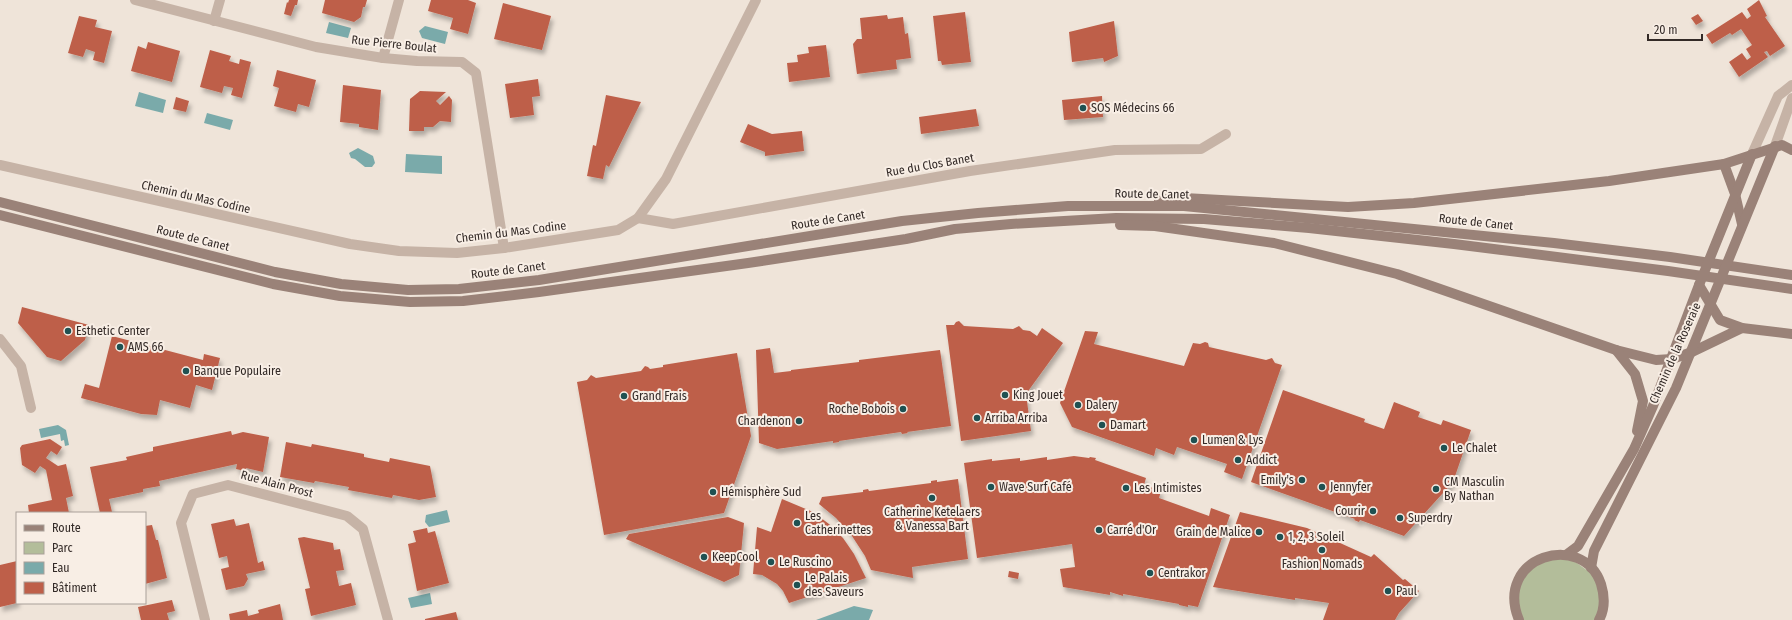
<svg xmlns="http://www.w3.org/2000/svg" width="1792" height="620" font-family="'Fira Sans Condensed',sans-serif">
  <style>
    .green { fill: #b3bd9a }
    .water { fill: #7aaaaa }
    .building { fill: #be5f49; filter: url(#shadow) }
    .lines { fill: none; stroke-linecap: round; stroke-linejoin: round }
    .street { stroke: #c6b3a6; stroke-width: 10 }
    .secondary { stroke: #9a8278; stroke-width: 10 }
    .poi-dot { fill: #1f5152; stroke: #f8eee5; stroke-width: 1.5 }
    .labels { text-anchor: middle; stroke-width: 4; stroke-linejoin: round; paint-order: stroke }
    .street-label { font-size: 12px; fill: #332a27; stroke: #f8eee5 }
    .poi-label { font-size: 12px; fill: #332a27; stroke: #f8eee5; text-anchor: start }
  </style>
  <defs>
    <filter id="shadow"><feDropShadow dx="2.5" dy="4.5" stdDeviation="2" flood-color="#0004"/></filter>
  </defs>
  <rect width="100%" height="100%" fill="#efe4d9"/>
  <path class="green" d="M1566 555 1599 579V620H1519L1514 595 1530 565Z"/>
  <g class="water">
    <path d="M329 22 351 28 348 38 326 33Z"/>
    <path d="M425 26 448 32 445 44 422 38 419 31Z"/>
    <path d="M139 92 166 100 163 113 135 106Z"/>
    <path d="M207 113 233 120 230 130 204 123Z"/>
    <path d="M358 148 373 156 375 163 372 167H365L355 159 351 158 349 153Z"/>
    <path d="M406 154 442 156V174L405 172Z"/>
    <path d="M58 425 66 430 69 445 65 446 64 440 61 441 60 434 41 438 39 429Z"/>
    <path d="M447 510 450 522 429 527 425 522 426 515Z"/>
    <path d="M430 593 432 604 411 608 408 598Z"/>
    <path d="M854 606 873 610 869 620H816Z"/>
  </g>
  <g class="building">
    <path d="M289 0H298L297 5H295L291 16 284 14 287 2 288 3Z"/>
    <path d="M325 0H367L365 7H363L361 17 354 22 322 13Z"/>
    <path d="M431 0H468L476 3 468 34 450 29 453 18 428 11Z"/>
    <path d="M1759 0 1767 16 1765 17 1785 46 1770 56 1767 51 1764 52 1768 57 1739 77 1729 62 1742 53 1747 60 1751 57 1746 49 1752 45 1741 29 1732 35 1730 33 1712 44 1706 35 1742 12 1747 19 1751 16 1747 9Z"/>
    <path d="M503 3 551 16 542 50 494 39Z"/>
    <path d="M965 12 971 62 942 65 941 61H938L933 16Z"/>
    <path d="M1698 14 1703 21 1696 25 1691 18Z"/>
    <path d="M887 15 888 19 903 17 905 34 908 33 911 58 896 60 897 69 857 74 853 44 857 39H862L860 18Z"/>
    <path d="M79 16 97 20 95 27 112 31 104 63 93 60 95 52 86 49 83 57 68 53Z"/>
    <path d="M1114 21 1118 56 1104 62 1103 58 1072 62 1069 32Z"/>
    <path d="M148 42 180 51 172 82 131 71 138 46 146 49Z"/>
    <path d="M826 45 830 77 789 82 787 63 798 62 797 55 809 53 808 47Z"/>
    <path d="M210 50 231 56 229 61 239 64 240 59 251 62 242 98 231 95 233 88 224 86 222 93 200 87Z"/>
    <path d="M277 70 316 80 309 107 298 104 296 112 274 106 279 88 273 86Z"/>
    <path d="M538 79 540 96 532 97 534 115 510 118 505 84Z"/>
    <path d="M343 85 381 90 378 130 359 127V124L340 122Z"/>
    <path d="M420 91 446 92 436 101 440 105 449 96 452 100 451 122 440 121 433 127H424V131H409L410 99Z"/>
    <path d="M606 95 641 102 609 167 606 165 603 179 587 176 593 145 596 146Z"/>
    <path d="M1102 96 1103 117 1064 120 1062 100Z"/>
    <path d="M176 97 189 101 186 112 173 109Z"/>
    <path d="M976 109 979 126 921 134 919 117Z"/>
    <path d="M748 124 772 134 802 131 804 151 765 156V152L740 142Z"/>
    <path d="M22 307 89 325 85 340 61 361 47 357 18 323Z"/>
    <path d="M959 321 964 326 1013 329 1019 326 1023 330 1030 331 1037 336 1042 328 1063 343 1026 394 1031 431 961 441 946 325H954L956 322Z"/>
    <path d="M1085 331 1098 332 1094 344 1184 366 1193 343 1200 344 1205 342 1208 343 1209 347 1266 360 1272 358 1275 363 1282 365 1242 479 1224 472 1227 464 1177 447 1174 455 1156 448 1154 456 1072 427 1060 403Z"/>
    <path d="M112 336 203 360 204 354 220 358 212 390 196 385 190 408 160 400 157 415 141 414 81 398 85 384 99 388Z"/>
    <path d="M770 348 774 373 791 371V370L859 362V360L940 350 951 426 907 432 908 433 902 434 901 432 839 441V442L833 443V441L777 449 759 443 756 350Z"/>
    <path d="M737 353 751 436 724 513 604 535 577 382 587 380 591 375 596 378 641 371 645 366 648 367 650 369 663 367V365Z"/>
    <path d="M1283 390 1365 419 1364 422 1384 429 1394 402 1420 412 1418 417 1441 425 1443 420 1471 430 1453 482 1404 536 1360 520 1359 522 1354 520 1355 519 1251 482Z"/>
    <path d="M231 431 232 435 243 432 269 437 263 472 246 468 245 471 236 469 237 464 159 481 160 486 143 489V492L109 499 112 512 100 513 90 467 127 460 126 457 153 451V447Z"/>
    <path d="M50 439 62 447 57 455 51 451 46 458 58 466 66 464 73 496 66 498 69 513H29L28 505 52 500 46 470 40 466 35 473 22 465 20 448 22 445Z"/>
    <path d="M286 442 311 447 312 444 364 454V457L389 462 390 458 430 466 436 497 419 500 393 495 392 498 348 490 349 487 315 481 314 483 280 477Z"/>
    <path d="M1074 456 1089 458 1090 457 1096 458 1095 460 1146 478 1144 485 1161 491 1159 498 1209 516 1211 508 1230 515 1198 607 1188 605V607L1179 605V604L1123 594V596L1110 592V595L1063 587 1060 569 1075 567 1072 544 977 558 964 463 992 459V461L1020 458V461L1047 457V460Z"/>
    <path d="M958 479 968 559 912 567 913 578 871 570 865 556 852 536 836 518 819 504 822 497 863 492V490L868 489 869 491 931 483V481L937 480V482Z"/>
    <path d="M782 499 813 512 829 524 843 538 854 554 866 578 789 603 783 591 777 584 762 575 753 574 757 527 771 532Z"/>
    <path d="M1240 512 1307 528 1371 557 1374 554 1403 580 1405 579 1419 591 1399 613 1395 620H1323L1329 603 1295 598V600L1213 587Z"/>
    <path d="M728 517 744 523 739 575 724 582 626 539 629 534Z"/>
    <path d="M234 519 236 526 249 523 258 563 263 561 265 570 246 574 248 579 244 586 226 590 221 569 229 567 227 556 219 558 211 524Z"/>
    <path d="M152 525 156 540H158L167 578 145 584V526Z"/>
    <path d="M427 528 428 533 435 531 449 583 417 591 408 544 416 542 413 531Z"/>
    <path d="M304 537 333 543 334 550 340 549 344 570 336 571 339 586 351 583 356 605 311 616 305 589 310 588 298 538Z"/>
    <path d="M17 561V603L0 607V565Z"/>
    <path d="M1009 571 1019 573 1018 579 1008 577Z"/>
    <path d="M172 600 175 611 167 613 169 620H141L138 607Z"/>
    <path d="M280 604 283 620H230L229 614 247 610 248 616 259 613 258 610Z"/>
    <path d="M456 612 458 620H425V619Z"/>
  </g>
  <g class="lines">
    <g class="street">
      <path d="M135 0 316 47 383 58 417 61 462 62 476 73 504 248"/>
      <path d="M214 21 220 0"/>
      <path d="M383 58 399 0"/>
      <path d="M1775 146 1792 98"/>
      <path d="M1752 154 1778 96 1792 85"/>
      <path d="M0 165 350 244 399 251 457 253 504 248 618 230 638 218 666 179 756 0"/>
      <path d="M638 218 673 224 970 171 1115 150 1201 149 1226 134"/>
      <path d="M0 339 21 366 31 408"/>
      <path d="M205 620 181 523 193 494 228 485 347 516 363 529 388 620"/>
    </g>
    <g class="secondary">
      <path d="M1724 164 1735 194 1742 224"/>
      <path d="M1159 200 1184 198 1348 207 1414 203 1609 181 1724 164 1782 145 1792 150"/>
      <path d="M0 202 275 272 341 284 408 290 459 289 539 280 902 221 978 213 1068 206H1184L1554 243 1670 257 1792 275"/>
      <path d="M0 215 273 284 340 296 410 302 463 301 539 292 748 263 906 239 955 229 1011 224 1116 218 1204 219 1309 228 1454 244 1668 271 1792 289"/>
      <path d="M1120 225 1155 226 1274 243 1397 274 1616 350 1656 360 1672 359 1692 352 1742 328"/>
      <path d="M1699 285 1720 320 1742 328 1792 334"/>
      <path d="M1616 350 1635 374 1643 401 1637 431"/>
      <path d="M1566 555 1578 546 1634 449 1653 406 1699 285 1752 154"/>
      <path d="M1591 568 1594 551 1676 388 1775 146"/>
      <path d="M1519 620C1493 556 1583 530 1601 584 1605 597 1605 609 1599 620"/>
    </g>
  </g>
  <g class="poi-dot">
    <circle cx="1083" cy="108" r="4"/>
    <circle cx="68" cy="331" r="4"/>
    <circle cx="120" cy="347" r="4"/>
    <circle cx="186" cy="371" r="4"/>
    <circle cx="1005" cy="395" r="4"/>
    <circle cx="624" cy="396" r="4"/>
    <circle cx="1078" cy="405" r="4"/>
    <circle cx="903" cy="409" r="4"/>
    <circle cx="977" cy="418" r="4"/>
    <circle cx="799" cy="421" r="4"/>
    <circle cx="1102" cy="425" r="4"/>
    <circle cx="1194" cy="440" r="4"/>
    <circle cx="1444" cy="448" r="4"/>
    <circle cx="1238" cy="460" r="4"/>
    <circle cx="1302" cy="480" r="4"/>
    <circle cx="991" cy="487" r="4"/>
    <circle cx="1322" cy="487" r="4"/>
    <circle cx="1126" cy="488" r="4"/>
    <circle cx="1436" cy="489" r="4"/>
    <circle cx="713" cy="492" r="4"/>
    <circle cx="932" cy="498" r="4"/>
    <circle cx="1373" cy="511" r="4"/>
    <circle cx="1400" cy="518" r="4"/>
    <circle cx="797" cy="523" r="4"/>
    <circle cx="1099" cy="530" r="4"/>
    <circle cx="1259" cy="532" r="4"/>
    <circle cx="1280" cy="537" r="4"/>
    <circle cx="1322" cy="550" r="4"/>
    <circle cx="704" cy="557" r="4"/>
    <circle cx="771" cy="562" r="4"/>
    <circle cx="1150" cy="573" r="4"/>
    <circle cx="797" cy="585" r="4"/>
    <circle cx="1388" cy="591" r="4"/>
  </g>
  <g class="labels">
    <g class="street-label">
      <text transform="translate(394 44) rotate(6)" y="4">Rue Pierre Boulat</text>
      <text transform="translate(930 165) rotate(-10)" y="4">Rue du Clos Banet</text>
      <text transform="translate(1152 194) rotate(1)" y="4">Route de Canet</text>
      <text transform="translate(196 197) rotate(13)" y="4">Chemin du Mas Codine</text>
      <text transform="translate(828 220) rotate(-9)" y="4">Route de Canet</text>
      <text transform="translate(1476 222) rotate(6)" y="4">Route de Canet</text>
      <text transform="translate(511 232) rotate(-7)" y="4">Chemin du Mas Codine</text>
      <text transform="translate(193 238) rotate(14)" y="4">Route de Canet</text>
      <text transform="translate(508 270) rotate(-7)" y="4">Route de Canet</text>
      <text transform="translate(1675 353) rotate(-66)" y="4">Chemin de la Roseraie</text>
      <text transform="translate(277 484) rotate(15)" y="4">Rue Alain Prost</text>
    </g>
    <g class="poi-label">
      <text x="1091" y="112">SOS Médecins 66</text>
      <text x="76" y="335">Esthetic Center</text>
      <text x="128" y="351">AMS 66</text>
      <text x="194" y="375">Banque Populaire</text>
      <text x="1013" y="399">King Jouet</text>
      <text x="632" y="400">Grand Frais</text>
      <text x="1086" y="409">Dalery</text>
      <text x="895" y="413" text-anchor="end">Roche Bobois</text>
      <text x="985" y="422">Arriba Arriba</text>
      <text x="791" y="425" text-anchor="end">Chardenon</text>
      <text x="1110" y="429">Damart</text>
      <text x="1202" y="444">Lumen &amp; Lys</text>
      <text x="1452" y="452">Le Chalet</text>
      <text x="1246" y="464">Addict</text>
      <text x="1294" y="484" text-anchor="end">Emily's</text>
      <text x="1444" y="486">CM Masculin<tspan x="1444" dy="14">By Nathan</tspan></text>
      <text x="999" y="491">Wave Surf Café</text>
      <text x="1330" y="491">Jennyfer</text>
      <text x="1134" y="492">Les Intimistes</text>
      <text x="721" y="496">Hémisphère Sud</text>
      <text x="1365" y="515" text-anchor="end">Courir</text>
      <text x="932" y="516" text-anchor="middle">Catherine Ketelaers<tspan x="932" dy="14">&amp; Vanessa Bart</tspan></text>
      <text x="805" y="520">Les<tspan x="805" dy="14">Catherinettes</tspan></text>
      <text x="1408" y="522">Superdry</text>
      <text x="1107" y="534">Carré d'Or</text>
      <text x="1251" y="536" text-anchor="end">Grain de Malice</text>
      <text x="1288" y="541">1, 2, 3 Soleil</text>
      <text x="712" y="561">KeepCool</text>
      <text x="779" y="566">Le Ruscino</text>
      <text x="1322" y="568" text-anchor="middle">Fashion Nomads</text>
      <text x="1158" y="577">Centrakor</text>
      <text x="805" y="582">Le Palais<tspan x="805" dy="14">des Saveurs</tspan></text>
      <text x="1396" y="595">Paul</text>
    </g>
  </g>
  <rect x="16" y="512" width="130" height="92" fill="#f8eee5" stroke="#a9a099"/>
  <rect x="24" y="525" width="20" height="6" fill="#9a8278" stroke="#a9a099"/>
  <text x="52" y="532" font-size="12" fill="#332a27">Route</text>
  <rect x="24" y="542" width="20" height="12" fill="#b3bd9a" stroke="#a9a099"/>
  <text x="52" y="552" font-size="12" fill="#332a27">Parc</text>
  <rect x="24" y="562" width="20" height="12" fill="#7aaaaa" stroke="#a9a099"/>
  <text x="52" y="572" font-size="12" fill="#332a27">Eau</text>
  <rect x="24" y="582" width="20" height="12" fill="#be5f49" stroke="#a9a099"/>
  <text x="52" y="592" font-size="12" fill="#332a27">Bâtiment</text>
  <path d="M1648 34v6h54v-6" fill="none" stroke="#332a27" stroke-width="2"/>
  <text x="1654" y="34" font-size="12" fill="#332a27" stroke="#f8eee5" stroke-width="3" paint-order="stroke">20 m</text>
</svg>
